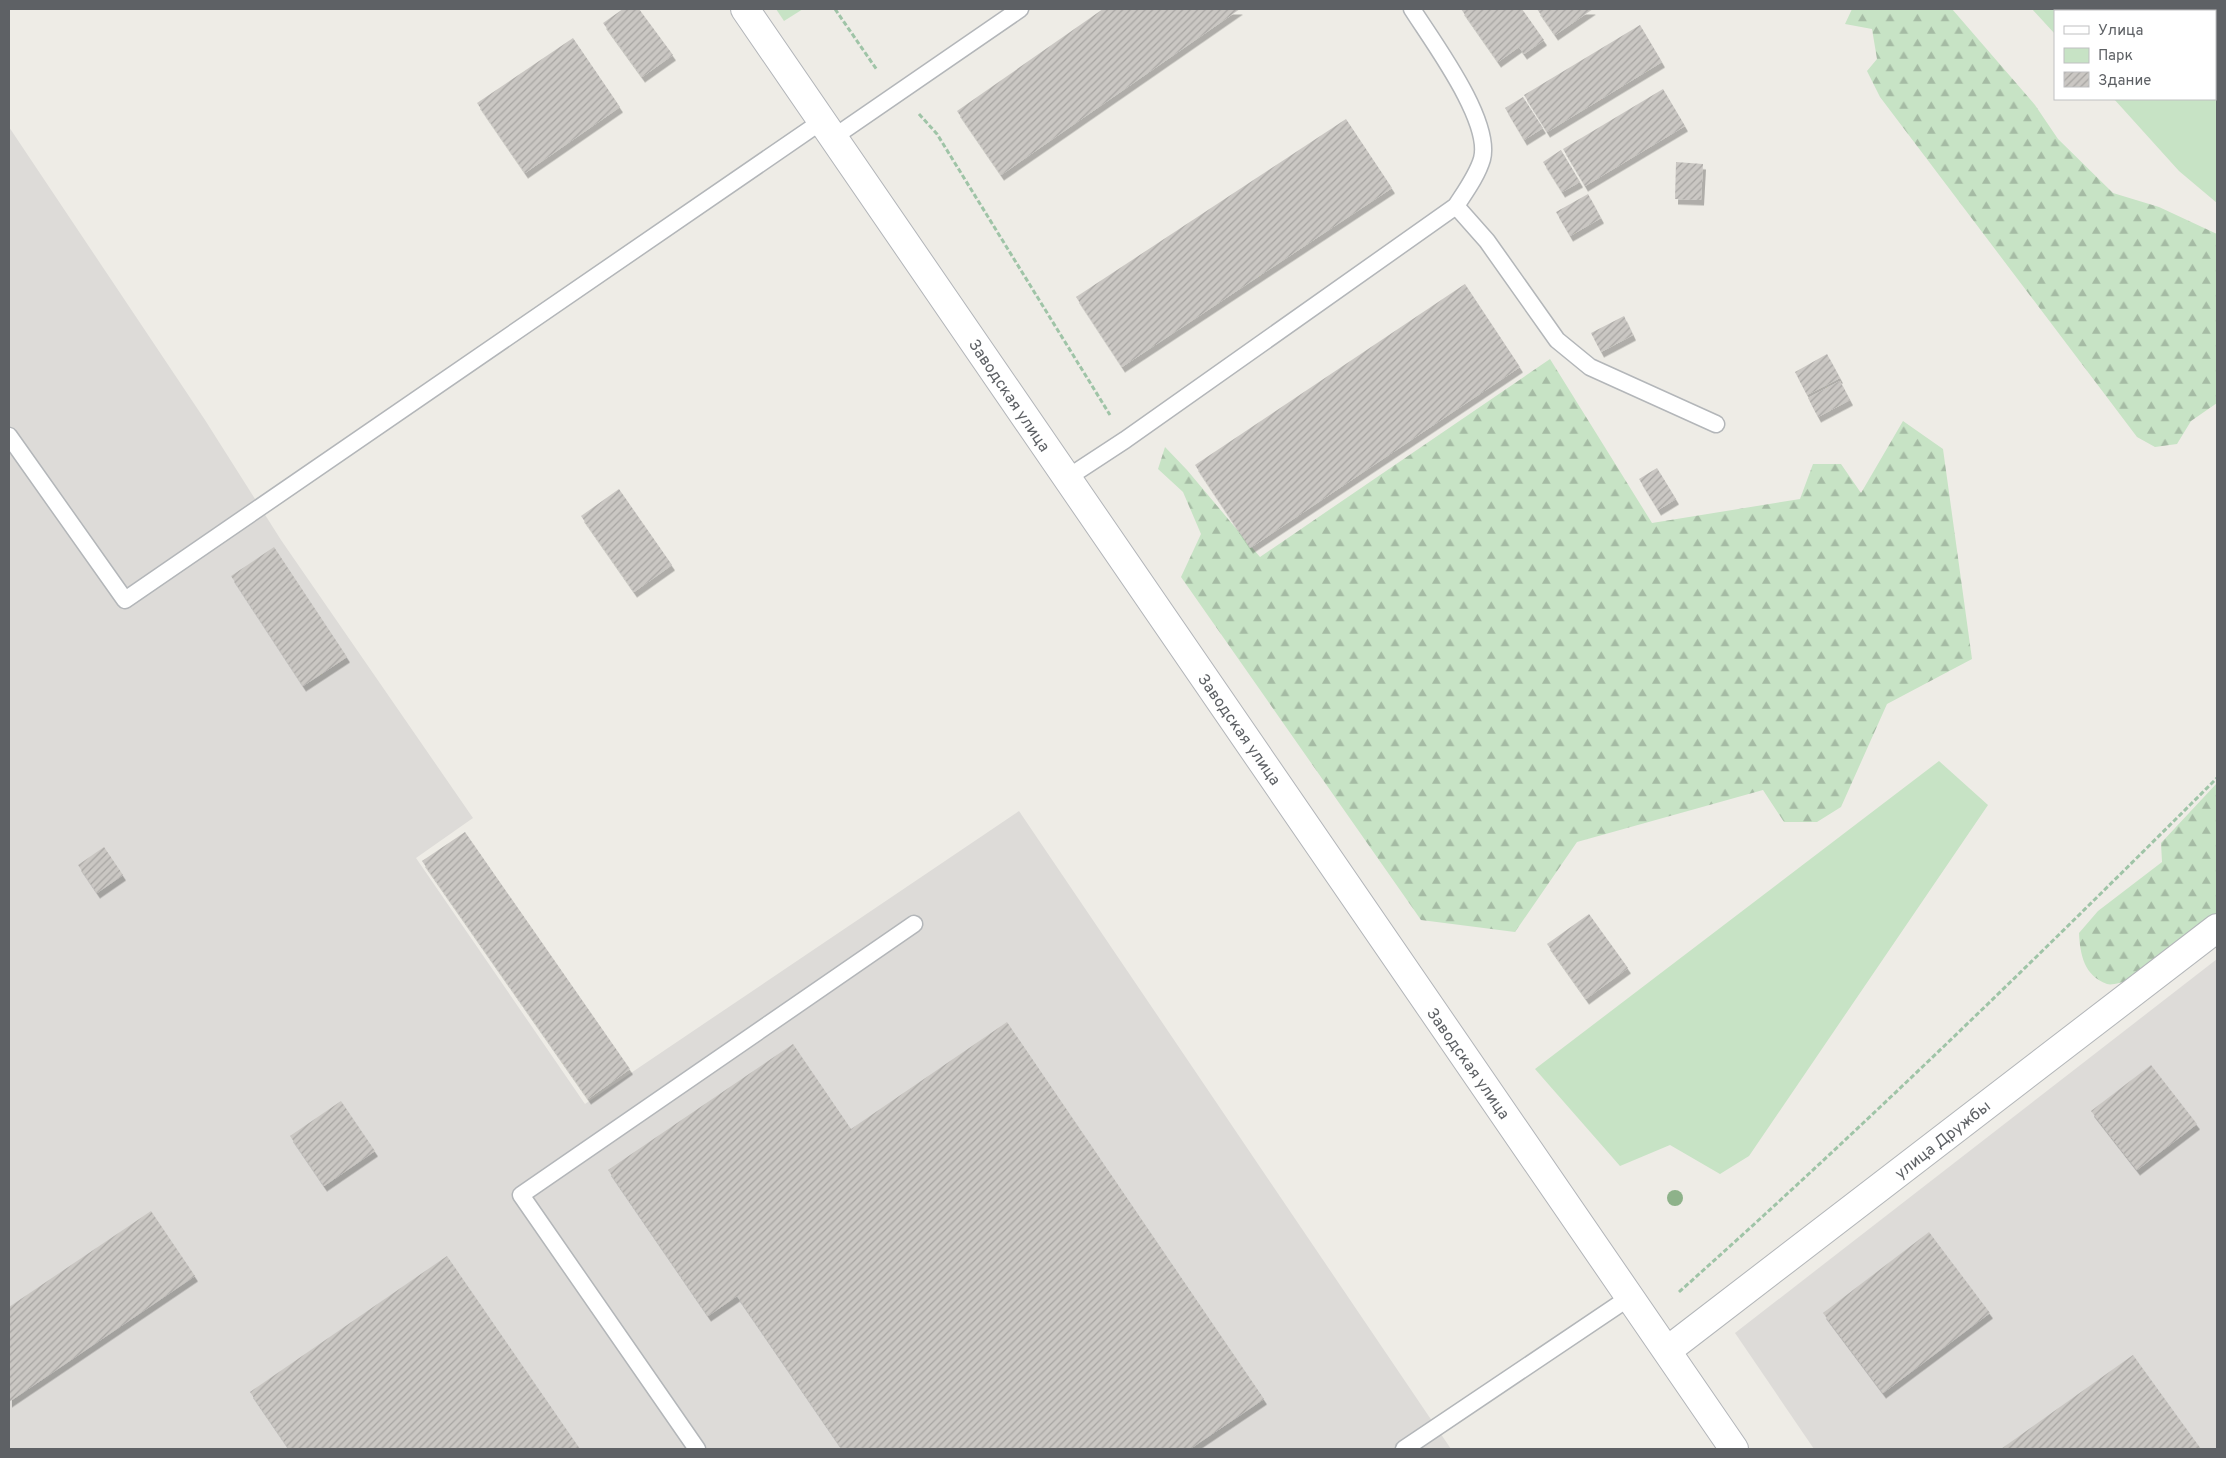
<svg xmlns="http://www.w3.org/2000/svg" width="2226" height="1458" font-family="Overpass,sans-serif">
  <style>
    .industrial { fill: #dddbd8 }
    .green { fill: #c7e3c5 }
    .forest { fill: url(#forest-firs) }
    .building { fill: url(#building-hatch); filter: url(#shadow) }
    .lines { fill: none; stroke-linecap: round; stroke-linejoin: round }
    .lane-casing { stroke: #b3b6b9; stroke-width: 19 }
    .street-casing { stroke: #b3b6b9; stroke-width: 30 }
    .secondary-casing { stroke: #b2b5b9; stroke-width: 30 }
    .path { stroke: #9fc4a7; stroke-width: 3; stroke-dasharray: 5 2.5; stroke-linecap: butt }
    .lane { stroke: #fff; stroke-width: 16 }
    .street { stroke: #fff; stroke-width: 28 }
    .secondary { stroke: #fff; stroke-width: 28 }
    .tree { fill: #8eb28a }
    .labels { text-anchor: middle; stroke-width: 5; stroke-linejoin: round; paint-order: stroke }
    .street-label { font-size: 16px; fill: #5e6165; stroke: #fff }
  </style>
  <defs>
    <pattern id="forest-firs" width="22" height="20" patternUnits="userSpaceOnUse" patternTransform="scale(1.25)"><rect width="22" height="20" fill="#c7e3c5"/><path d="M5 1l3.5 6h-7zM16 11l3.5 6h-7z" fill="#a5bba4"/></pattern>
    <pattern id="building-hatch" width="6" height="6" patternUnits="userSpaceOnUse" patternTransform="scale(1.25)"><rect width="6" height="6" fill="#cac7c3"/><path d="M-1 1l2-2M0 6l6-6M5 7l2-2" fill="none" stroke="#a7a5a2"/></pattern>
    <filter id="shadow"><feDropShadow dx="3" dy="5.5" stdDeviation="0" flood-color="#0004"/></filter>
  </defs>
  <rect width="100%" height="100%" fill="#eeece6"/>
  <g class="industrial">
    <path d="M9 127 205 420 281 540 473 818 416 858 585 1104 1019 811 1451 1449H9Z"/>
    <path d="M2217 959V1449H1814L1735 1333Z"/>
  </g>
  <g class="green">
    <path d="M776 9H803L784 21Z"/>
    <path d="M2032 9H2217V203L2179 171 2114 99H2215V11H2055V34Z"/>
    <path d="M1939 761 1988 805 1749 1156 1720 1174 1670 1145 1620 1166 1535 1069Z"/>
  </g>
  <g class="forest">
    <path d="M1852 9H1952L2035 105 2058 139 2113 193 2159 207 2217 234V403L2191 421 2177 444 2155 447 2137 437 1880 97 1867 71 1877 59 1872 29 1845 24Z"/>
    <path d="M1550 359 1652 523 1800 499 1813 464H1841L1861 493 1903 421 1943 449 1972 659 1887 704 1841 807 1817 822H1784L1763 790 1577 842 1515 932 1421 920 1181 577 1201 534 1183 492 1158 469 1165 447 1187 470 1260 557Z"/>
    <path d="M2217 783V938C2198 947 2123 989 2107 984 2084 976 2080 954 2079 933L2098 911 2162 862 2161 843Z"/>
  </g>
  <g class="building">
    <path d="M623 9H639L673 55 642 77 603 23Z"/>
    <path d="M1103 9H1240L1001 175 957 111Z"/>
    <path d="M1461 9H1522L1544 40 1524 54 1519 47 1498 62Z"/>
    <path d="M1537 9H1593L1555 35Z"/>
    <path d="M1640 25 1662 62 1547 132 1524 95Z"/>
    <path d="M573 38 620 107 525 173 477 103Z"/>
    <path d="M1663 89 1685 126 1585 186 1563 149Z"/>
    <path d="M1523 97 1543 128 1524 140 1505 108Z"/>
    <path d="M1346 119 1392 188 1122 367 1076 297Z"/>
    <path d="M1561 150 1580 182 1562 192 1543 162Z"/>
    <path d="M1676 162 1703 164 1701 200 1675 199Z"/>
    <path d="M1588 194 1601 218 1570 236 1556 212Z"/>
    <path d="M1465 284 1520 367 1250 548 1195 465Z"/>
    <path d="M1624 316 1633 335 1601 352 1591 333Z"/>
    <path d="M1827 354 1840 378 1807 395 1795 372Z"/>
    <path d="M1840 381 1850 400 1818 417 1808 398Z"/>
    <path d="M1657 468 1676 499 1658 510 1639 479Z"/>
    <path d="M619 489 672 565 634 592 581 516Z"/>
    <path d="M274 547 347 657 303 686 231 576Z"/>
    <path d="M465 832 630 1069 588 1099 422 861Z"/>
    <path d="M104 847 123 875 97 893 78 865Z"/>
    <path d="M1589 914 1628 968 1586 999 1547 944Z"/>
    <path d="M1007 1022 1264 1399 1190 1449H842L737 1296 708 1316 608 1170 793 1044 851 1129Z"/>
    <path d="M2151 1065 2197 1124 2137 1170 2091 1111Z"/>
    <path d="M341 1101 375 1151 324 1186 290 1136Z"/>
    <path d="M151 1211 195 1276 9 1402V1307Z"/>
    <path d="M1929 1232 1990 1313 1883 1393 1823 1313Z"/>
    <path d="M447 1256 580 1449H289L250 1392Z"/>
    <path d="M2133 1355 2201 1449H2001Z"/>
  </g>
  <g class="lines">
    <g class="lane-casing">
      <g id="lane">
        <path d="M834 137 1020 9"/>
        <path d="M1456 206 1487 241 1557 340 1590 367 1716 424"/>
        <path d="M9 436 125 600 822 121"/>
        <path d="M1067 478 1125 440 1456 206C1465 192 1477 176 1482 159 1492 121 1433 42 1412 9"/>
        <path d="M697 1449 521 1195 914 924"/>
        <path d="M1404 1449 1630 1297"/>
      </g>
    </g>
    <g class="street-casing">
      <path id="street" d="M1668 1350 2217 928"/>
    </g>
    <g class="secondary-casing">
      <path id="secondary" d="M745 9 1734 1449"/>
    </g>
    <g class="path">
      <path d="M835 9 877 70"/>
      <path d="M919 114 937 134 1110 415"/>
      <path d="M1679 1292C1864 1127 2042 953 2217 778"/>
    </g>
    <use href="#lane" class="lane"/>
    <use href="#street" class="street"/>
    <use href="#secondary" class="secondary"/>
  </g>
  <circle class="tree" cx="1675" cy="1198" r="8"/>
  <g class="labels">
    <g class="street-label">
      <text transform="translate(1010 395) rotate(56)" y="6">Заводская улица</text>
      <text transform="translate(1240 729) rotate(55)" y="6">Заводская улица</text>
      <text transform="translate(1469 1063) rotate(55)" y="6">Заводская улица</text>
      <text transform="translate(1942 1139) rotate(-38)" y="6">улица Дружбы</text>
    </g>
  </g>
  <rect width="2226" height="1458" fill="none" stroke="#5e6165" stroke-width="20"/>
  <rect x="2054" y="10" width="162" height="90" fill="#ffffff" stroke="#bfc0c1"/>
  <rect x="2064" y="26" width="25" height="8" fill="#ffffff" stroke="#bfc0c1"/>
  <text x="2098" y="35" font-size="15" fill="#5e6165">Улица</text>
  <rect x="2064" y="48" width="25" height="15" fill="#c7e3c5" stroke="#bfc0c1"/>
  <text x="2098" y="60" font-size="15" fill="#5e6165">Парк</text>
  <rect x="2064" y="72" width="25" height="15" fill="url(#building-hatch)" stroke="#bfc0c1"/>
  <text x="2098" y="85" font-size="15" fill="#5e6165">Здание</text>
</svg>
